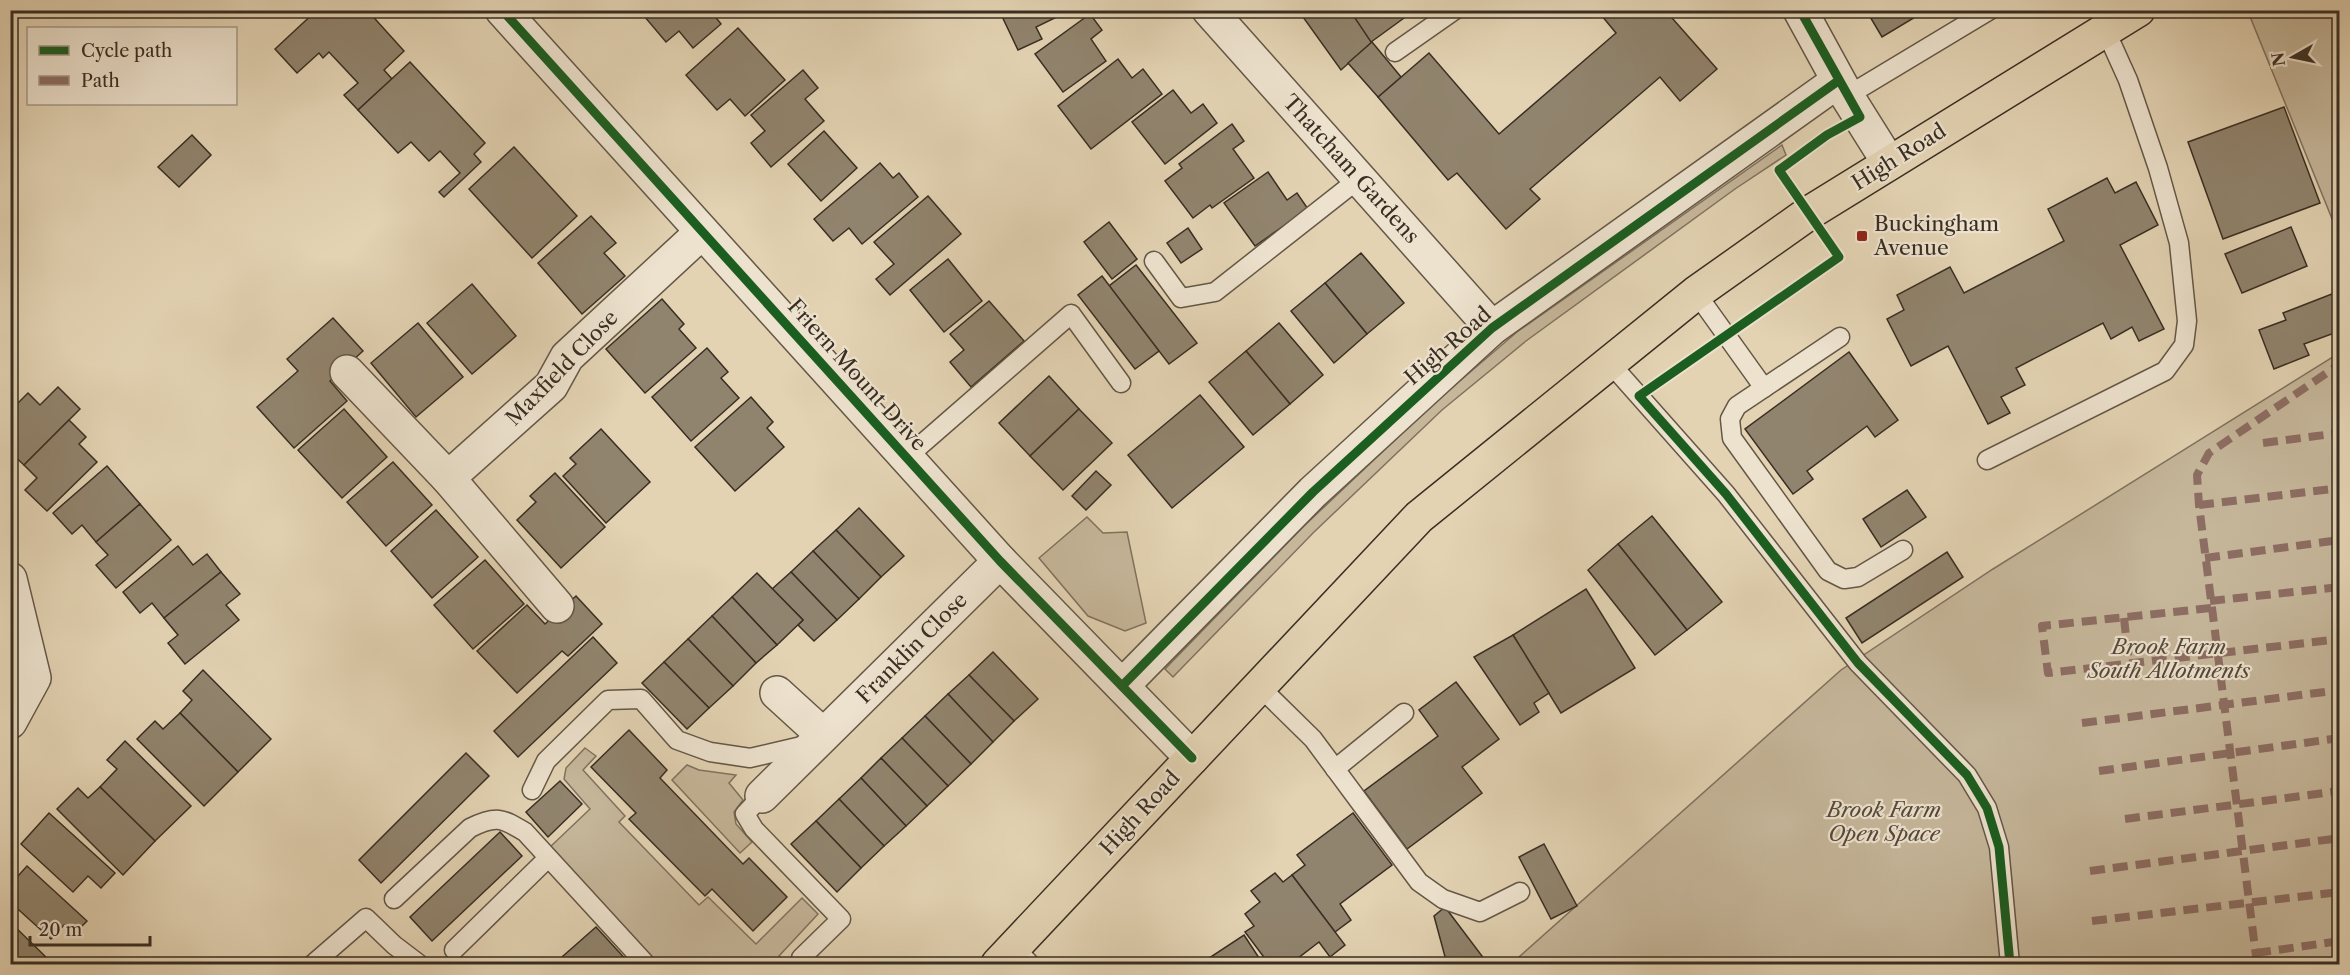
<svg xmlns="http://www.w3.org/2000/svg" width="2350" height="975" font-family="'Libre Caslon Text',serif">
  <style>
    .green { fill: #c6b79b; stroke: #80725f; stroke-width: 1.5 }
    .building { fill: #91846e; stroke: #392e23; stroke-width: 1.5 }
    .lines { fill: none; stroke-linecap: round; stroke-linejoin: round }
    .lane-casing { stroke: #645747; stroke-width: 21 }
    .street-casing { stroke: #645747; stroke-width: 36 }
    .primary-casing { stroke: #392e23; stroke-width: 36 }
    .lane { stroke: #ede2ce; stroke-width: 18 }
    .street { stroke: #ede2ce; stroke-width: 33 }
    .primary { stroke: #e3d3b3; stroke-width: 33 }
    .quiet { stroke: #8d6e63; stroke-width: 8; stroke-dasharray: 15 8; stroke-linecap: butt }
    .cycleway-casing { stroke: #ede2ce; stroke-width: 13 }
    .cycleway { stroke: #1b5e20; stroke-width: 9 }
    .poi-dot { fill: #8f2418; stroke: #ede2ce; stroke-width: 2 }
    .labels { text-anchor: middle; stroke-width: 4.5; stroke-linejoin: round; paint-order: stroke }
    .street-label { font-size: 21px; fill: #392e23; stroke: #ede2ce }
    .poi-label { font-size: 21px; fill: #392e23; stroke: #ede2ce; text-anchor: start }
    .park-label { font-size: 21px; font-style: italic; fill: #55493b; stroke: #ede2ce }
  </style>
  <rect width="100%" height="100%" fill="#e3d3b3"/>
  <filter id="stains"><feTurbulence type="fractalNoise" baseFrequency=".00333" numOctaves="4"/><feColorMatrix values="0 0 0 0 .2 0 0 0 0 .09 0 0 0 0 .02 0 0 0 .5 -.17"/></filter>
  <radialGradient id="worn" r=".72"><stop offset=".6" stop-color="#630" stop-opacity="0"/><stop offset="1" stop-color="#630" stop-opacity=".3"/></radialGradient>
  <g class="green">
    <path d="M2257 10 2339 11V236L2249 14Z"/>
    <path d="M1782 145 1786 155 1735 189 1526 341 1442 410 1313 533 1173 677 1165 669 1304 526 1434 403 1517 332Z"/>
    <path d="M2339 353V964H1511L1841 670 1993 569Z"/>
    <path d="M1087 517 1103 533 1127 532 1146 623 1125 631 1088 616 1039 558Z"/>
    <path d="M585 748 596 756 583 770 625 816 619 822 699 905 708 897 756 944 802 898 818 914 779 956 787 964H655L620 929 549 848 590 809 564 779 566 768Z"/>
    <path d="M687 765 699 770 736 775 729 783 743 800 734 812 736 824 752 842 740 853 672 780Z"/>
  </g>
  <g class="building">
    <path d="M317 10H367L404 51 384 70 392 79 358 110 344 95 358 83 329 52 323 58 319 53 297 73 275 49Z"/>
    <path d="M639 10H710L721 24 693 48 679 31 666 42Z"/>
    <path d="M999 10H1071L1036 27 1042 39 1018 50Z"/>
    <path d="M1298 10H1360L1353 15 1372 42 1341 70Z"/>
    <path d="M1360 10H1415L1371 42 1353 15Z"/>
    <path d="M1597 10H1665L1717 69 1680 101 1660 77 1530 189 1540 199 1506 229 1457 173 1448 180 1378 97 1429 53 1499 134 1616 33Z"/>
    <path d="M1866 10H1927L1882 37Z"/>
    <path d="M1090 14 1102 30 1091 39 1106 61 1063 92 1035 54Z"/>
    <path d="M738 28 785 80 745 116 730 99 717 110 686 75Z"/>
    <path d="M1372 42 1401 77 1378 97 1348 63Z"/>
    <path d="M1118 59 1132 78 1143 69 1162 94 1091 149 1058 106Z"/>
    <path d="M410 62 485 143 474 154 481 162 444 197 439 192 460 173 440 151 429 161 411 142 398 153 358 110Z"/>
    <path d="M803 70 818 88 805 99 824 121 771 167 751 143 765 131 751 115Z"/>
    <path d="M1173 90 1191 113 1203 104 1217 123 1165 164 1132 122Z"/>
    <path d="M2284 107 2320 203 2223 239 2188 142Z"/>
    <path d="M1232 124 1244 141 1233 149 1254 178 1212 208 1210 205 1193 218 1165 181 1182 168 1179 164Z"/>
    <path d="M824 131 857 168 821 201 788 164Z"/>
    <path d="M192 135 211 155 179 187 158 167Z"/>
    <path d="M514 147 577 216 532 258 469 189Z"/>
    <path d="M880 163 893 178 899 173 918 197 862 244 849 228 833 241 814 219Z"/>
    <path d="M1268 172 1287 200 1297 193 1308 209 1255 246 1224 203Z"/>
    <path d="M2107 178 2115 193 2136 182 2158 225 2120 245 2164 329 2139 341 2132 327 2111 339 2103 323 2016 368 2025 385 2001 397 2010 413 1988 424 1948 346 1911 366 1887 319 1904 310 1897 295 1950 267 1964 293 2064 241 2048 209Z"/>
    <path d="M928 196 961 234 890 295 876 279 894 264 874 242Z"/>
    <path d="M591 216 616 243 604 253 625 276 582 314 538 263Z"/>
    <path d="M1109 222 1137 259 1112 279 1084 242Z"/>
    <path d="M2291 227 2307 266 2242 293 2225 254Z"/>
    <path d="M1188 228 1202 249 1181 263 1167 243Z"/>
    <path d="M1361 253 1404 303 1367 334 1325 283Z"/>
    <path d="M948 259 982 301 944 332 910 290Z"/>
    <path d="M1136 265 1197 343 1169 364 1109 286Z"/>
    <path d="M1102 276 1159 351 1135 369 1078 295Z"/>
    <path d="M1325 283 1367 334 1334 363 1291 311Z"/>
    <path d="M472 284 516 336 472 374 427 323Z"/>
    <path d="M2337 292 2340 300V331L2304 344 2309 355 2274 369 2259 330 2286 320 2283 313Z"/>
    <path d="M662 299 684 324 679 329 696 348 645 393 606 349Z"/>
    <path d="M989 301 1024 341 971 387 950 362 964 350 950 334Z"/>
    <path d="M333 318 363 351 330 381 347 401 294 448 257 407 298 371 287 359Z"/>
    <path d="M418 323 463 377 416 417 371 363Z"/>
    <path d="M1279 323 1323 375 1290 404 1246 351Z"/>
    <path d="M707 348 728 372 721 378 739 398 691 441 652 397Z"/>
    <path d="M1246 351 1290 404 1253 435 1209 382Z"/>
    <path d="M1849 352 1898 420 1875 437 1867 426 1807 471 1813 479 1793 494 1745 429Z"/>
    <path d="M1049 376 1079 409 1030 456 999 423Z"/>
    <path d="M58 387 80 409 24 465 10 452V411L28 393 40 405Z"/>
    <path d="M1200 395 1244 447 1172 508 1128 455Z"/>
    <path d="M751 397 773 422 767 428 784 447 735 491 695 447Z"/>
    <path d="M344 409 387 457 342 498 298 450Z"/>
    <path d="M1079 409 1112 443 1063 490 1030 456Z"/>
    <path d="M69 420 86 437 79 444 97 462 47 511 25 490 37 478 24 465Z"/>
    <path d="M601 429 650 482 606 523 563 476 576 464 570 458Z"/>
    <path d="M393 462 432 505 386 546 347 502Z"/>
    <path d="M107 466 140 504 96 542 82 525 72 534 53 513Z"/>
    <path d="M1096 471 1111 485 1086 510 1072 496Z"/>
    <path d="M555 473 605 527 561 568 517 520 536 502 530 496Z"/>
    <path d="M1907 490 1926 517 1881 547 1863 519Z"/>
    <path d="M140 504 171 540 116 588 96 565 108 555 96 542Z"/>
    <path d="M859 508 904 556 881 577 836 530Z"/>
    <path d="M436 510 478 557 432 598 391 551Z"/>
    <path d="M1652 516 1722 602 1687 630 1618 544Z"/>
    <path d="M836 530 881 577 859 599 813 551Z"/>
    <path d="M1618 544 1687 630 1655 655 1588 570Z"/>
    <path d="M178 546 193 565 207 554 221 572 164 618 152 603 140 613 123 592Z"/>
    <path d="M813 551 859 599 837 620 791 572Z"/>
    <path d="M1947 552 1963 577 1862 643 1846 618Z"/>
    <path d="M485 560 524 604 473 649 434 605Z"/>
    <path d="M221 572 240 594 226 605 239 620 185 664 168 643 178 635 164 618Z"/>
    <path d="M791 572 837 620 814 641 798 625 803 620 772 589Z"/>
    <path d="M757 573 803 620 777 645 732 597Z"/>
    <path d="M1586 589 1635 668 1561 713 1513 635Z"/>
    <path d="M576 596 602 624 568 656 562 651 517 693 477 651 527 605 545 624Z"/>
    <path d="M732 597 777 645 756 663 712 616Z"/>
    <path d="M712 616 756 663 733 686 688 639Z"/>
    <path d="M1513 635 1549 693 1534 703 1539 712 1520 725 1474 657Z"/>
    <path d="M593 637 617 663 518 757 494 731Z"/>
    <path d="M688 639 733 686 709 708 664 662Z"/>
    <path d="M993 652 1038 699 1014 721 969 675Z"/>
    <path d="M664 662 709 708 687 729 642 683Z"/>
    <path d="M203 670 271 739 238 772 180 713 192 700 183 691Z"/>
    <path d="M969 675 1014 721 993 742 948 694Z"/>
    <path d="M1456 682 1499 739 1462 767 1482 793 1407 849 1364 791 1438 736 1419 710Z"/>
    <path d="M948 694 993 742 971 764 925 716Z"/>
    <path d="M180 713 238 772 204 806 137 739 155 721 163 729Z"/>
    <path d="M925 716 971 764 948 786 902 738Z"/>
    <path d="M629 730 667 770 660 778 743 864 749 858 787 897 753 931 712 889 705 896 629 819 636 813 591 767Z"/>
    <path d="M902 738 948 786 927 806 881 758Z"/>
    <path d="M125 741 191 806 155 841 100 787 117 769 107 760Z"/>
    <path d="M466 753 489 776 381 883 359 860Z"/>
    <path d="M881 758 927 806 906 826 861 778Z"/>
    <path d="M861 778 906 826 884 846 839 799Z"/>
    <path d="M560 781 582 804 548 837 526 812Z"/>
    <path d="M100 787 155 841 123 875 57 809 78 788 88 798Z"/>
    <path d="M839 799 884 846 861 868 816 821Z"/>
    <path d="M49 813 115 873 101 888 88 876 73 892 21 844Z"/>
    <path d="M1353 813 1392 865 1340 904 1351 920 1335 932 1292 875 1305 865 1297 855Z"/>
    <path d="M816 821 861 868 837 892 791 844Z"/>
    <path d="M500 832 522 856 432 941 410 917Z"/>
    <path d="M1544 844 1577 906 1551 919 1519 857Z"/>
    <path d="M27 866 87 921 74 934 64 925 51 939 10 902V885Z"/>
    <path d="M1275 873 1283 882 1292 875 1345 945 1330 957 1319 942 1297 959 1301 964H1269L1245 932 1254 926 1245 914 1260 902 1251 891Z"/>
    <path d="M1445 907 1488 964H1447L1434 916Z"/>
    <path d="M10 922 50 961 47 964H10Z"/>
    <path d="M596 927 630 964H554Z"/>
    <path d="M1244 935 1263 964H1200Z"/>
  </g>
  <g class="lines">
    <g class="lane-casing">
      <g id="lane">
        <path d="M1395 52 1455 10"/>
        <path d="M1847 96 1990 10"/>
        <path d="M1154 261 1181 298 1215 292 1360 178"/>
        <path d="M1696 293 1764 388"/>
        <path d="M1840 337 1737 406 1730 419 1732 438 1828 571 1844 579 1858 577 1903 550"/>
        <path d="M1609 362 1726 494 1858 663 1967 775 1987 808 1999 847 2010 964"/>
        <path d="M907 457 1071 314 1121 383"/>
        <path d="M1987 460 2165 371 2184 345 2187 321 2179 243 2158 168 2128 80 2105 29"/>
        <path d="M1259 686 1313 739 1419 882 1443 899 1480 912 1520 892"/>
        <path d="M1335 769 1404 713"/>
        <path d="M532 790 546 761 608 700 641 699 677 740 710 752 750 758 810 744"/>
        <path d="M762 796 745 814 754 829 841 919 801 958"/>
        <path d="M394 899 470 828C496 815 502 818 525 832L646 964"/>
        <path d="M1015 948 1030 964"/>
        <path d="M454 950 548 858"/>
        <path d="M313 964 366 918 394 945 419 964"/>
      </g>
    </g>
    <g class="street-casing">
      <g id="street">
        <path d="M502 10 1000 561 1192 758"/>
        <path d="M1209 10 1492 328"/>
        <path d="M1800 10 1847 96 1889 163"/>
        <path d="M347 372 448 478 551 386 567 357 702 232"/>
        <path d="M448 478 557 606"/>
        <path d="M10 579 34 678 10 722"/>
        <path d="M1122 686 1313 492 1492 328 1838 81"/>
        <path d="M777 693 823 735"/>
        <path d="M762 796 1000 561"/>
      </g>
    </g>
    <g class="primary-casing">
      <path id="primary" d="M998 964 1419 517 1696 293 1809 213 2138 10"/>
    </g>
    <use href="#lane" class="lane"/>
    <use href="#street" class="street"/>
    <use href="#primary" class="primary"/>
    <g class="quiet">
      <path d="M2263 443 2340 433"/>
      <path d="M2199 505 2340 488"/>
      <path d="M2205 558 2340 540"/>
      <path d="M2210 601 2340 587"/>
      <path d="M2211 608 2042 626 2048 673 2340 639"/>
      <path d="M2124 618 2129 664"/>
      <path d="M2082 723 2340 690"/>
      <path d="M2099 771 2340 738"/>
      <path d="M2125 819 2340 791"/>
      <path d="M2090 871 2340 838"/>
      <path d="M2092 921 2340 892"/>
      <path d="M2256 953 2340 941"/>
      <path d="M2257 964 2199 505 2197 475 2209 453 2340 364"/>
    </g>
    <g class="cycleway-casing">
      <g id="cycleway">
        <path d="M502 10 1000 561 1192 758"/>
        <path d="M1800 10 1860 117 1827 135 1779 170 1839 257 1639 396 1726 494 1858 663 1967 775 1987 808 1999 847 2010 964"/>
        <path d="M1122 686 1313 492 1492 328 1838 81"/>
      </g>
    </g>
    <use href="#cycleway" class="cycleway"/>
  </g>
  <rect class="poi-dot" x="1856" y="230" width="12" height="12" rx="3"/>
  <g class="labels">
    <g class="street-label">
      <text transform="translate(1899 157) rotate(-32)" y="7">High Road</text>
      <text transform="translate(1351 169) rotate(48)" y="7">Thatcham Gardens</text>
      <text transform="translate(1448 346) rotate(-41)" y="7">High Road</text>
      <text transform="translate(562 368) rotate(-46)" y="7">Maxfield Close</text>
      <text transform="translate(857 375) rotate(48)" y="7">Friern Mount Drive</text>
      <text transform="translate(912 648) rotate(-45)" y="7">Franklin Close</text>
      <text transform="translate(1140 813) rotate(-47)" y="7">High Road</text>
    </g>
    <g class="poi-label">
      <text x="1874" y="231">Buckingham<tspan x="1874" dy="24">Avenue</tspan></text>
    </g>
    <g class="park-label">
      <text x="2169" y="654">Brook Farm<tspan x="2169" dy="24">South Allotments</tspan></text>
      <text x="1884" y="817">Brook Farm<tspan x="1884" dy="24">Open Space</tspan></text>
    </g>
  </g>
  <rect width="2350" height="975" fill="none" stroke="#e3d3b3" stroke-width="36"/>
  <rect x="12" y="12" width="2326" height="951" fill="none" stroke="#392e23" stroke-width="3"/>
  <rect x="18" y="18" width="2314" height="939" fill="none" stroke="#392e23" stroke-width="1.5"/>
  <rect x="27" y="27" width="210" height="78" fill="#ede2ce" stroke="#a59a8a" stroke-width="1.5"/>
  <rect x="39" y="46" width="30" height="9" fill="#1b5e20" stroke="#a59a8a" stroke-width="1.5"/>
  <text x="81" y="57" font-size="18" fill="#392e23">Cycle path</text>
  <rect x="39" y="76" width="30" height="9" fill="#8d6e63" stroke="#a59a8a" stroke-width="1.5"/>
  <text x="81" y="87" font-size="18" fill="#392e23">Path</text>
  <g transform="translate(2293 57) rotate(261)" stroke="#ede2ce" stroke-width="4.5" paint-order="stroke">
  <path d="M0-4.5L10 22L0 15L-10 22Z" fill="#392e23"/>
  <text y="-9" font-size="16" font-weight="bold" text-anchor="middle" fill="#392e23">N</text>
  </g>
  <path d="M30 936v9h120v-9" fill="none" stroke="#392e23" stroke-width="3"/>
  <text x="39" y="936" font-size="18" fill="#392e23" stroke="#ede2ce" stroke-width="4.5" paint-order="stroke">20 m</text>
  <rect width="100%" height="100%" filter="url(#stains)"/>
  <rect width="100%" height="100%" fill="url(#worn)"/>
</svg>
